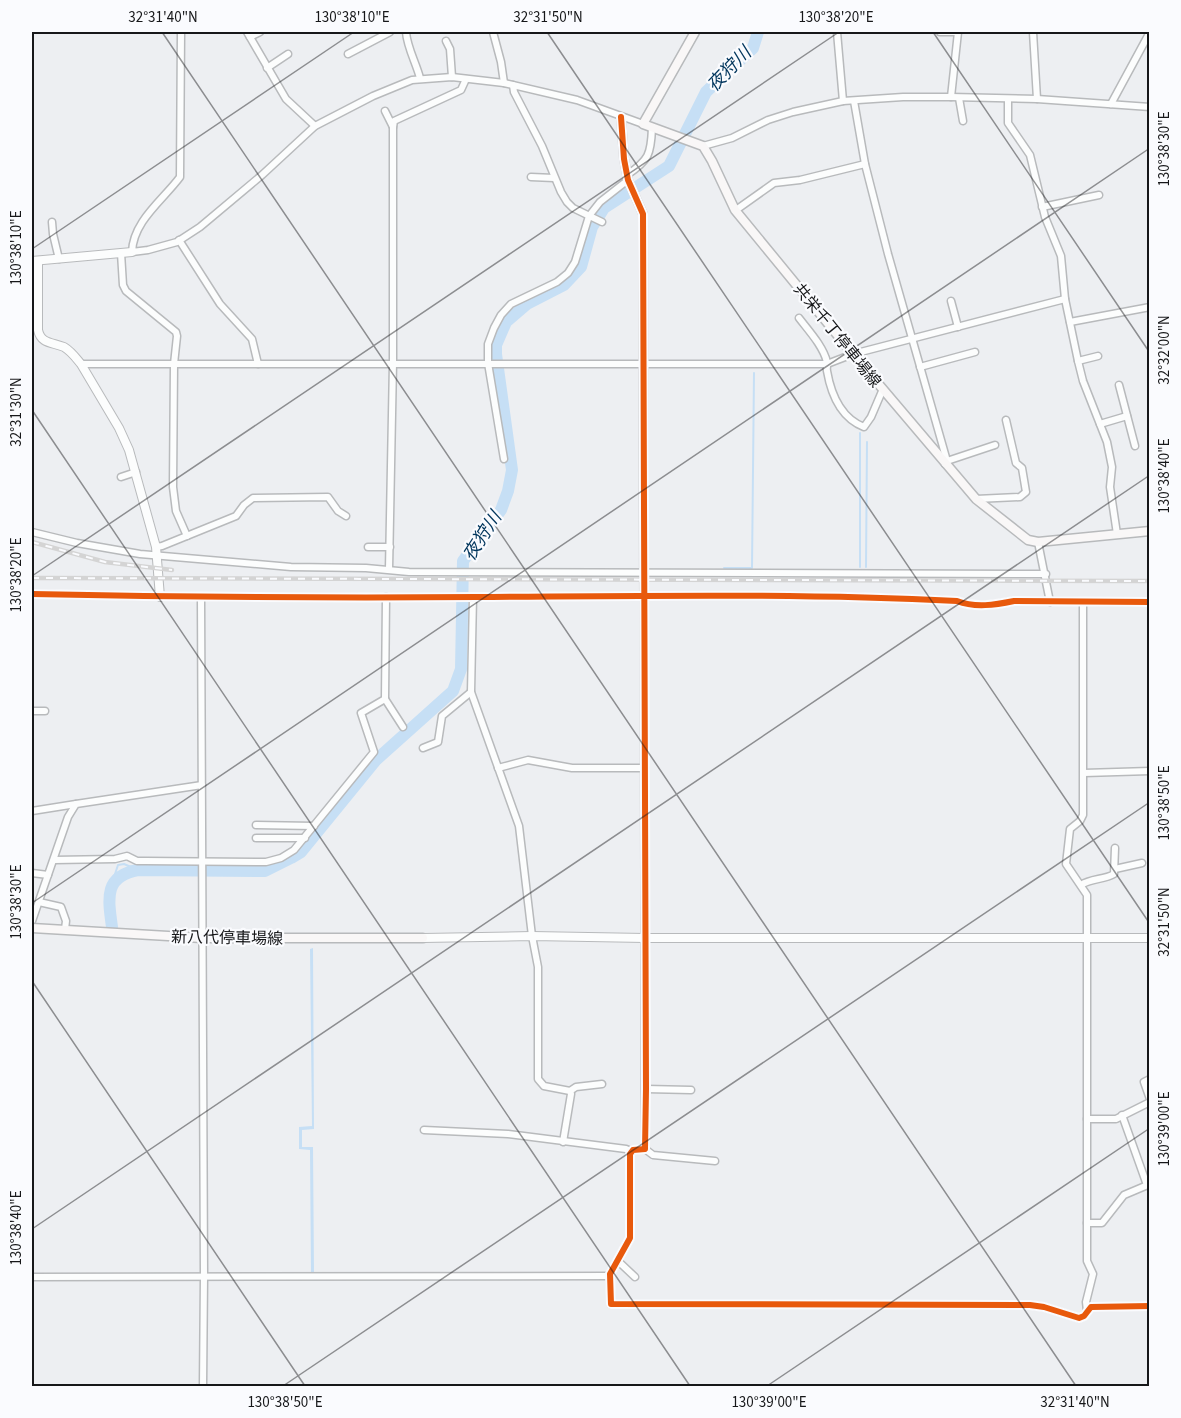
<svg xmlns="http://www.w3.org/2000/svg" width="1181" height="1418" font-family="'Source Sans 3','Noto Sans JP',sans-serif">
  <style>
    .water { fill: #c6dff5 }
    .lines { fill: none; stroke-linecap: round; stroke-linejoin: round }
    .stream { stroke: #c6dff5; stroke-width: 2 }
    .river { stroke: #c6dff5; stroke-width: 12 }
    .minor-casing { stroke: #b8babc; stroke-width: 9 }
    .tertiary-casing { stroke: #b8babc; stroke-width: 10 }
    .secondary-casing { stroke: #b8babc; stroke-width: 11 }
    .minor { stroke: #fcfdfd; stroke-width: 6 }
    .tertiary { stroke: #fcfdfd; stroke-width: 8 }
    .secondary { stroke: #f9f7f7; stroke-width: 8 }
    .rail-casing { stroke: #d4d4d4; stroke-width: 4.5 }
    .rail { stroke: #fafbfe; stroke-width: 2; stroke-dasharray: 7; stroke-linecap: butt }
    .cycleway-casing { stroke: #fafbfe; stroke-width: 10 }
    .cycleway { stroke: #e8590c; stroke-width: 6 }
    .ticks { fill: none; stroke: #161719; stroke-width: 1.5; stroke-opacity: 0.45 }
    .labels { text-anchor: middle; stroke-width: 4.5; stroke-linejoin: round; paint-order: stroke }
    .street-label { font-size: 16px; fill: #161719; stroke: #fafbfe }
    .water-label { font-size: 18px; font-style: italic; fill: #00355c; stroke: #fafbfe }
    .neatline { fill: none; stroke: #161719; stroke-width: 2 }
    .ticks-label { font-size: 15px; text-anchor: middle; fill: #161719 }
  </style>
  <rect width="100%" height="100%" fill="#edeff2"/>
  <path class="water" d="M313 948 314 1129 302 1130V1147H313L314 1273H311L310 1150 299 1149V1127L312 1126 310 949Z"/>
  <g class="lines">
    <g class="stream">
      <path d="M860 567V433"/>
      <path d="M866 567 867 442"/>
      <path d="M724 568H752L754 373"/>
      <path d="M111 886 118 865 124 864 138 870"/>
    </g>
    <path class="river" d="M112 927C108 898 104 876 138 870L265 871 291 858 301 852 376 760 453 691 461 669 463 561 501 510 508 491 512 470 496 354V345L506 322 527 304 564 285 581 267 592 227 604 208 669 166 706 92 753 48 758 32"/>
    <g class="minor-casing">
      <g id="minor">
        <path d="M181 32 180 177C163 200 133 221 132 252L148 250 177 242 200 227 262 175 315 126 373 96 412 80 452 77 504 83 577 100 643 124"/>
        <path d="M247 32 286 99 315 126"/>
        <path d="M406 32C407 47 416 63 420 78"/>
        <path d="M493 32 501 62 504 83"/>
        <path d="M837 32 843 101"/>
        <path d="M940 32H958"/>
        <path d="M1033 32 1037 99"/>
        <path d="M250 37 260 32"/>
        <path d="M446 41 450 49 452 77"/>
        <path d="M348 54 390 32"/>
        <path d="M267 68 288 54"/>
        <path d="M513 85 514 92 542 146 561 192 567 202 573 208 602 222"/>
        <path d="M951 97 958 32"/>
        <path d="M959 98 963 121"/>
        <path d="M1008 99V123L1030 155 1045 217 1061 256 1065 299 1078 361 1083 381 1107 442 1112 467 1110 487 1117 534"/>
        <path d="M854 101 865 164 888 254 947 461 945 464"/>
        <path d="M1111 104 1150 32"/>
        <path d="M385 111 393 127"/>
        <path d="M703 146 732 138 768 120 793 112 843 101 903 97H951L1037 99 1150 107"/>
        <path d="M627 175C649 160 651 154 652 128"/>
        <path d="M531 177 554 178"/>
        <path d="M1042 207 1099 195"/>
        <path d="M736 210 774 183 800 180 865 164"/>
        <path d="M52 222 53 234 59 259"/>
        <path d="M179 240 220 304 252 339 258 364"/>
        <path d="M121 253 123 285 126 291 176 332 177 336 174 364 173 487 176 511 187 536"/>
        <path d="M951 301 958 327"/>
        <path d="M799 318C809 331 823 346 827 362 828 367 826 366 827 371 831 394 841 418 864 427L871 417 883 389"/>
        <path d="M1070 322 1150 307"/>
        <path d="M1078 361 1098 356"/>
        <path d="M81 364H827L853 354 1065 299"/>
        <path d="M920 367 975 352"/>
        <path d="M1119 385 1135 446"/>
        <path d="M1100 424 1127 416"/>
        <path d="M504 459 488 363V344L494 328 501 315 511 304 557 282 568 273 575 262 589 216 600 202 628 180"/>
        <path d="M947 461 995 445"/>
        <path d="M121 477 136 472"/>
        <path d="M976 499 1020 497 1026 492 1022 468 1016 463 1006 420"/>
        <path d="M32 532 77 543 140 554 291 567 366 568 409 572 1046 574"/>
        <path d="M1038 542 1050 602"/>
        <path d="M156 547 162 546 236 516 244 505 253 498 328 497 338 511 346 516"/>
        <path d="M368 547H390"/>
        <path d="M389 569 393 363V127L394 121 461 90 466 79"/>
        <path d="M32 594C180 597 329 598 478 597 637 596 797 593 957 601 975 608 995 605 1014 601L1150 602"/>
        <path d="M644 595 645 1149 633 1150 630 1154V1238L610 1274 611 1304 1030 1305 1044 1307 1079 1318 1084 1316 1091 1307 1150 1306"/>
        <path d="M473 597 471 692 519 826 532 936 538 967V1079L544 1086 570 1091 571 1094 563 1142"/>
        <path d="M201 598 204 1276 203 1386"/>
        <path d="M1083 603V815L1080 821 1070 829 1066 864 1087 895V1261L1093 1274 1086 1302 1087 1311"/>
        <path d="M385 699 403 727"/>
        <path d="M32 711H45"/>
        <path d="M423 748 438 742 442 716 471 692"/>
        <path d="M498 768 528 760 572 768H645"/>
        <path d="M1084 773 1150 771"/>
        <path d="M32 811 76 804"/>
        <path d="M256 825 314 826"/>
        <path d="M256 838H305"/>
        <path d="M54 860 115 859 127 856 137 861H145L266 862 281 858 294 850 374 752 361 713 385 699 386 597"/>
        <path d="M1115 869 1142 863"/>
        <path d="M32 873 48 875"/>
        <path d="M1081 885C1091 878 1104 880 1114 874L1115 848"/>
        <path d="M39 902 61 907 66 921 65 929"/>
        <path d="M32 921 68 817 76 804 202 785"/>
        <path d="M1150 1079 1144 1082 1150 1099"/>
        <path d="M646 1089 691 1090"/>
        <path d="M570 1091 576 1087 602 1084"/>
        <path d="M1122 1115 1147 1185"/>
        <path d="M1087 1119H1116L1150 1102"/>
        <path d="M424 1130 508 1134 626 1149 631 1151"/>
        <path d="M645 1149 653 1155 715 1161"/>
        <path d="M1087 1223H1102L1124 1195 1150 1184"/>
        <path d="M618 1261 635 1277"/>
        <path d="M32 1277 610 1276"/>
      </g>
    </g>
    <g class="tertiary-casing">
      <g id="tertiary">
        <path d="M621 117 624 159 628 180 643 214 644 595"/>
        <path d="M32 261 132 252"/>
        <path d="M38 261V330C41 344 52 342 64 347 71 351 76 358 81 364L119 428 129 450 156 547 160 597"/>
        <path d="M423 938 532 936 645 938H1150"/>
      </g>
    </g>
    <g class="secondary-casing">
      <g id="secondary">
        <path d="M695 32 643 124 703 146 712 161 735 210 853 354 976 499 1028 540 1038 542 1150 531"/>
        <path d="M32 928 202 938H423"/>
      </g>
    </g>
    <use href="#minor" class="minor"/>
    <use href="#tertiary" class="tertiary"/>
    <use href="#secondary" class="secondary"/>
    <g class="rail-casing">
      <g id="rail">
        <path d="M32 542 105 562 172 570"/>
        <path d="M32 578 1150 581"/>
      </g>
    </g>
    <use href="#rail" class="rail"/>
    <g class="cycleway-casing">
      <g id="cycleway">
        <path d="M621 117 624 159 628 180 643 214 646 1089 645 1149 633 1150 630 1154V1238L610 1274 611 1304 1030 1305 1044 1307 1079 1318 1084 1316 1091 1307 1150 1306"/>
        <path d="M32 594C180 597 329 598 478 597 637 596 797 593 957 601 975 608 995 605 1014 601L1150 602"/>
      </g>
    </g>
    <use href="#cycleway" class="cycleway"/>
  </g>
  <path class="ticks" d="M162 32 1076 1386M547 32 1150 924M933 32 1150 353M32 249 354 32M32 410 690 1386M32 576 839 32M32 903 1150 148M32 981 305 1386M32 1229 1150 475M283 1386 1150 802M767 1386 1150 1128"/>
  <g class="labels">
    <g class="street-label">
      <text transform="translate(838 335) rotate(51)" y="6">共栄千丁停車場線</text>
      <text transform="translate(227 937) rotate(1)" y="6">新八代停車場線</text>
    </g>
    <g class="water-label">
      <text transform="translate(729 69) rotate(-46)" y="6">夜狩川</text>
      <text transform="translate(482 536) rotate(-57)" y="6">夜狩川</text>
    </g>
  </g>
  <rect width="1181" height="1418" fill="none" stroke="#fafbfe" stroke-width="66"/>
  <rect x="33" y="33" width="1115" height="1352" class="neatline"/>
  <g class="ticks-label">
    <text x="163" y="22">32°31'40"N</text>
    <text x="352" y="22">130°38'10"E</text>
    <text x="548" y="22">32°31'50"N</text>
    <text x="836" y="22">130°38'20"E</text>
    <text transform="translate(1164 149) rotate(-90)" y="5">130°38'30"E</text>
    <text transform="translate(16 248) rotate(-90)" y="5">130°38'10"E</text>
    <text transform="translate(1164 350) rotate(-90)" y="5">32°32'00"N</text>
    <text transform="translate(16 412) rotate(-90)" y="5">32°31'30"N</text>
    <text transform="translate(1164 476) rotate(-90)" y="5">130°38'40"E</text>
    <text transform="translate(16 575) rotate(-90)" y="5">130°38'20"E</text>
    <text transform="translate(1164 803) rotate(-90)" y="5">130°38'50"E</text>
    <text transform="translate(16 902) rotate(-90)" y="5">130°38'30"E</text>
    <text transform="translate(1164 922) rotate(-90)" y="5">32°31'50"N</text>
    <text transform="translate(1164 1129) rotate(-90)" y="5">130°39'00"E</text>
    <text transform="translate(16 1228) rotate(-90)" y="5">130°38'40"E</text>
    <text x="285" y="1407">130°38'50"E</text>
    <text x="769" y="1407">130°39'00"E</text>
    <text x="1075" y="1407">32°31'40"N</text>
  </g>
</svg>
